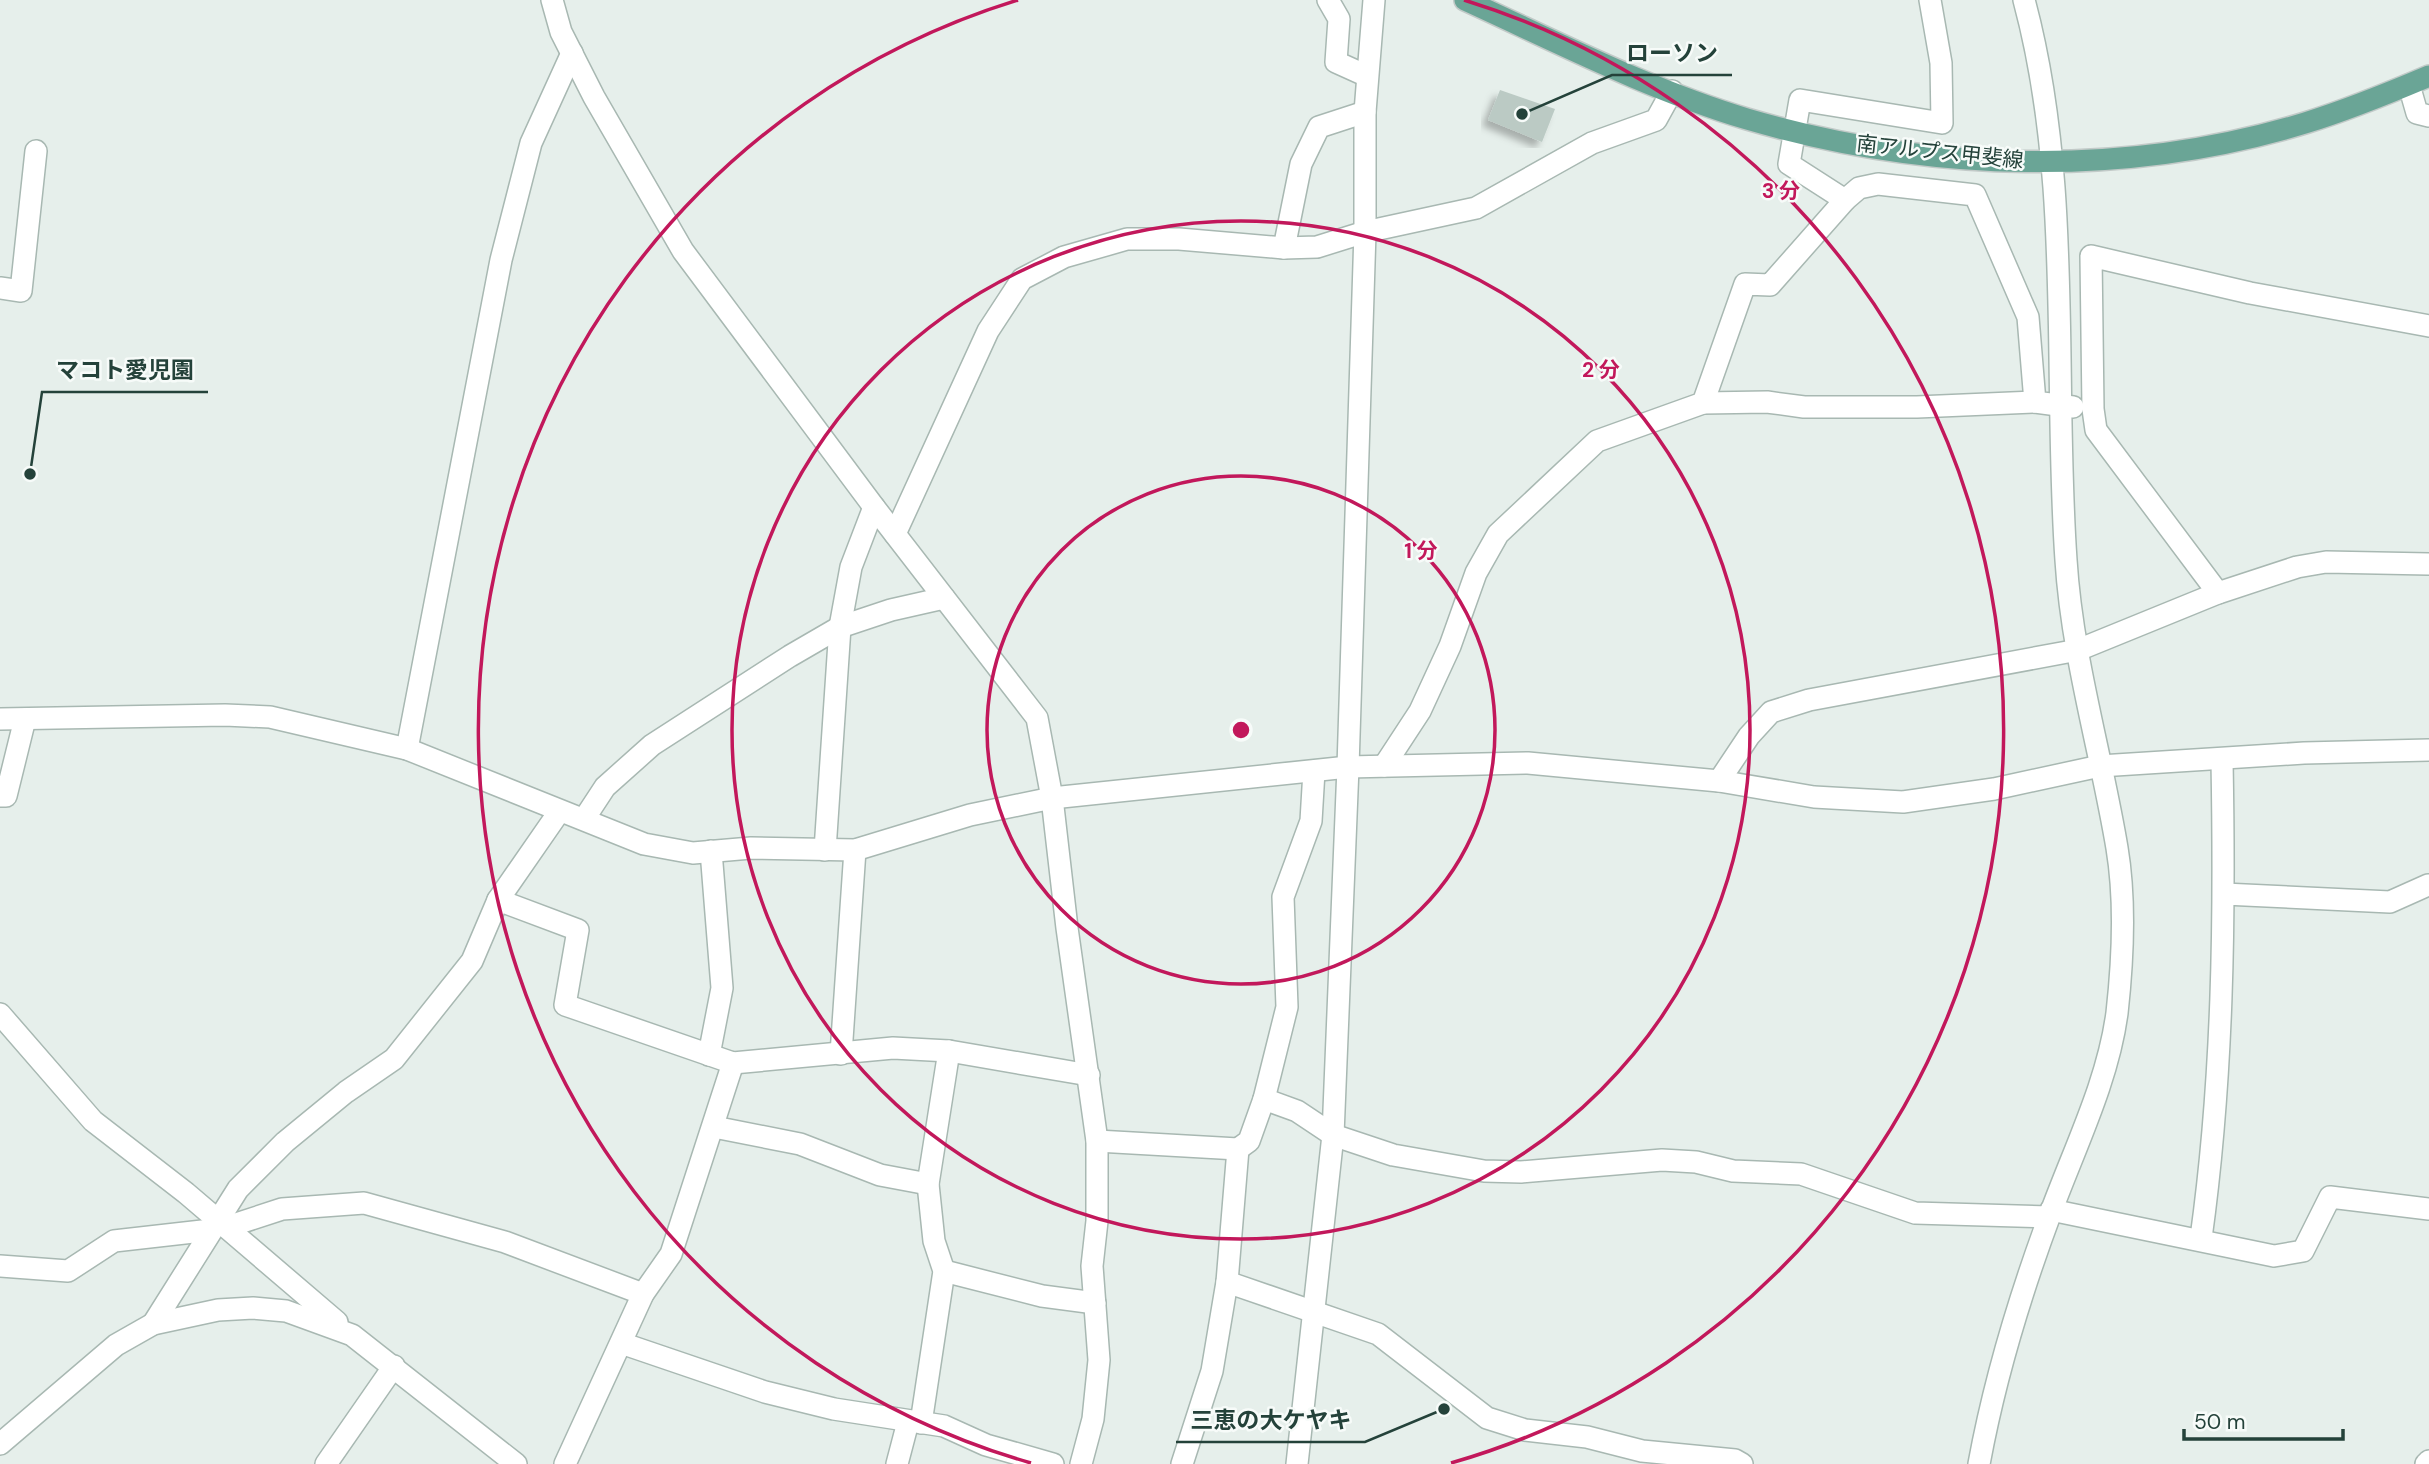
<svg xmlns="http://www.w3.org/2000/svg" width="2429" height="1464" font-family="'DM Sans','Noto Sans JP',sans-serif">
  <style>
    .building { fill: #bbcac4; filter: url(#shadow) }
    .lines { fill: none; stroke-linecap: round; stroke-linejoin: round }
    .minor-casing { stroke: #a8b8b2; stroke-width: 24 }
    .major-casing { stroke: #c2cac8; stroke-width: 24 }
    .minor { stroke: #fff; stroke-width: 21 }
    .major { stroke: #6aa596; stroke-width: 21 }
    .ring { fill: none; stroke: #c2185b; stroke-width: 3.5 }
    .labels { text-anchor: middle; stroke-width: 5; stroke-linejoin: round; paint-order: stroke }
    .street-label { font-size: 21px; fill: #24423a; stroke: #f7fbf9 }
    .centre { fill: #c2185b; stroke: #f7fbf9; stroke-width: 3.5 }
    .ring-label { font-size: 21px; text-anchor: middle; font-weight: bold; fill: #c2185b; stroke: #f7fbf9; stroke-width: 5; stroke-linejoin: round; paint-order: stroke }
    .leader { fill: none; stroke: #24423a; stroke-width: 2.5 }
    .callout-dot { fill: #24423a; stroke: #f7fbf9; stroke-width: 2.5 }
    .callout-label { font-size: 23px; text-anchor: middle; font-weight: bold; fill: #24423a; stroke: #f7fbf9; stroke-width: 5; stroke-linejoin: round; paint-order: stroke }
  </style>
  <defs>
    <filter id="shadow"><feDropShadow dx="-6" dy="6" stdDeviation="3.5" flood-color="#0004"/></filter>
  </defs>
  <rect width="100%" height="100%" fill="#e6efeb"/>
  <path class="building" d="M1500 90 1555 109 1542 142 1488 120Z"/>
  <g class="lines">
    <g class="minor-casing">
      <g id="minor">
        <path d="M552 0 561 32 594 97 683 251 874 507 1037 718 1052 798 1067 928 1097 1141V1221L1092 1266 1099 1360 1093 1419 1081 1464"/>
        <path d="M1328 0 1339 19 1336 62 1367 76"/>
        <path d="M2409 85 2417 113 2429 116"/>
        <path d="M1845 200 1859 188 1878 184 1975 195 2028 317 2035 402 2073 407"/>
        <path d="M1284 248 1301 164 1319 127 1365 112"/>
        <path d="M0 288 21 291 36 151"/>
        <path d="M1703 403 1767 402 1804 407H1917L2035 402"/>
        <path d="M895 534 988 331 1022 279 1064 257 1127 239H1179L1284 248 1317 247 1365 232 1476 208 1592 143 1656 120 1672 91"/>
        <path d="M2218 593 2096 430 2093 409 2091 256 2250 293 2429 326"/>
        <path d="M0 719 225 715 270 717 407 749 644 844 693 853 751 848 855 850 970 815 1052 798 1348 767 1528 763 1719 781 1814 797 1903 802 1994 789 2100 766 2304 753 2429 750"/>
        <path d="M407 749 501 260 531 143 572 53"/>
        <path d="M1384 766 1420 711 1450 646 1476 573 1498 534 1597 441 1703 403 1745 284 1770 285 1845 200 1789 164 1800 100 1942 123 1941 63 1930 0"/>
        <path d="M1719 781 1749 736 1771 712 1809 700 2078 650 2218 593 2297 567 2326 562 2429 564"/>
        <path d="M0 796H6L25 719"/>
        <path d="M584 819 605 787 652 745 790 656 840 627 891 610 944 598"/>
        <path d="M825 850 840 627 851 567 874 507"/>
        <path d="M2224 894 2390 902 2428 885"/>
        <path d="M498 900 578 930 565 1005 733 1063 893 1048 949 1051 1089 1075"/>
        <path d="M0 1014 93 1121 186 1193 337 1322"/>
        <path d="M841 1054 855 850"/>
        <path d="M709 1055 722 988 711 851"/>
        <path d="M1264 1099 1287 1007 1283 897 1311 821 1314 771"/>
        <path d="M714 1127 800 1144 880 1175 928 1184"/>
        <path d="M1097 1141 1238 1149 1249 1141 1264 1099 1297 1111 1333 1135 1393 1155 1484 1171 1521 1172 1662 1160 1696 1162 1733 1171 1801 1174 1915 1213 2049 1217"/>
        <path d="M2051 1210 2274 1256 2303 1251 2330 1197 2429 1209"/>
        <path d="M227 1227 282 1209 364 1203 505 1242 643 1294"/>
        <path d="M2201 1238C2223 1080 2225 920 2222 761"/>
        <path d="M0 1266 68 1271 114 1241 211 1230"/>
        <path d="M944 1271 1042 1296 1095 1303"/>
        <path d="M1227 1282 1378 1334 1487 1418 1525 1430 1587 1437 1642 1451 1735 1460 1742 1464"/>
        <path d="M153 1324 238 1189 285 1142 346 1092 394 1059 472 961 498 900 559 812"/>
        <path d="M621 1343 765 1392 834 1409 944 1426 986 1445 1053 1464"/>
        <path d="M921 1423 944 1271 934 1241 928 1184 949 1051"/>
        <path d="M0 1444 116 1345 153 1324 218 1310 253 1308 286 1311 352 1335 516 1464"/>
        <path d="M326 1464 394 1366"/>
        <path d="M565 1464 643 1294 671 1254 733 1063"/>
        <path d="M897 1464 908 1422"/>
        <path d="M1182 1464 1212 1371 1227 1282 1238 1149"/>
        <path d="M1297 1464 1333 1135 1348 767 1365 232V112L1374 0"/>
        <path d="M1979 1464C1995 1377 2020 1295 2051 1212 2075 1147 2108 1081 2117 1013 2123 959 2126 902 2117 848 2101 752 2072 657 2066 560 2053 374 2073 182 2024 0"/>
        <path d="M2426 1464 2429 1461"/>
      </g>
    </g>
    <g class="major-casing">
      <path id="major" d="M1465 0C1557 42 1650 90 1747 119 1928 172 2124 178 2305 123 2347 110 2389 93 2429 76"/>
    </g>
    <use href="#minor" class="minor"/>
    <use href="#major" class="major"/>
  </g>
  <g class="ring">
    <circle cx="1241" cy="730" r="254"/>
    <circle cx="1241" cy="730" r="509"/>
    <path d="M1031 1463A763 763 0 0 1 1018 0M1464 0A763 763 0 0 1 1451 1463"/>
  </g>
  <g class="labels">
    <g class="street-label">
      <text transform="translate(1940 152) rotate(6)" y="7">南アルプス甲斐線</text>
    </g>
  </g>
  <circle cx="1241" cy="730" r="10" class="centre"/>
  <g class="ring-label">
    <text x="1781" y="198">3 分</text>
    <text x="1601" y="377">2 分</text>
    <text x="1421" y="558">1 分</text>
  </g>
  <path class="leader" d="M1522 114L1612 75H1732M30 474L42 392H208M1444 1409L1365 1442H1176"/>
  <g class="callout-dot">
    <circle cx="1522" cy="114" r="7"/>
    <circle cx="30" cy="474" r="7"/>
    <circle cx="1444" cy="1409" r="7"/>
  </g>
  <g class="callout-label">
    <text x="1672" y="61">ローソン</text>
    <text x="125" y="378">マコト愛児園</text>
    <text x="1271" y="1428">三恵の大ケヤキ</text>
  </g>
  <path d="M2184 1429v10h159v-10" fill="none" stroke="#24423a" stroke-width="3.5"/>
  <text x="2194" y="1429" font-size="21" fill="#24423a" stroke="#f7fbf9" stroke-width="5" paint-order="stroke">50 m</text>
</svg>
